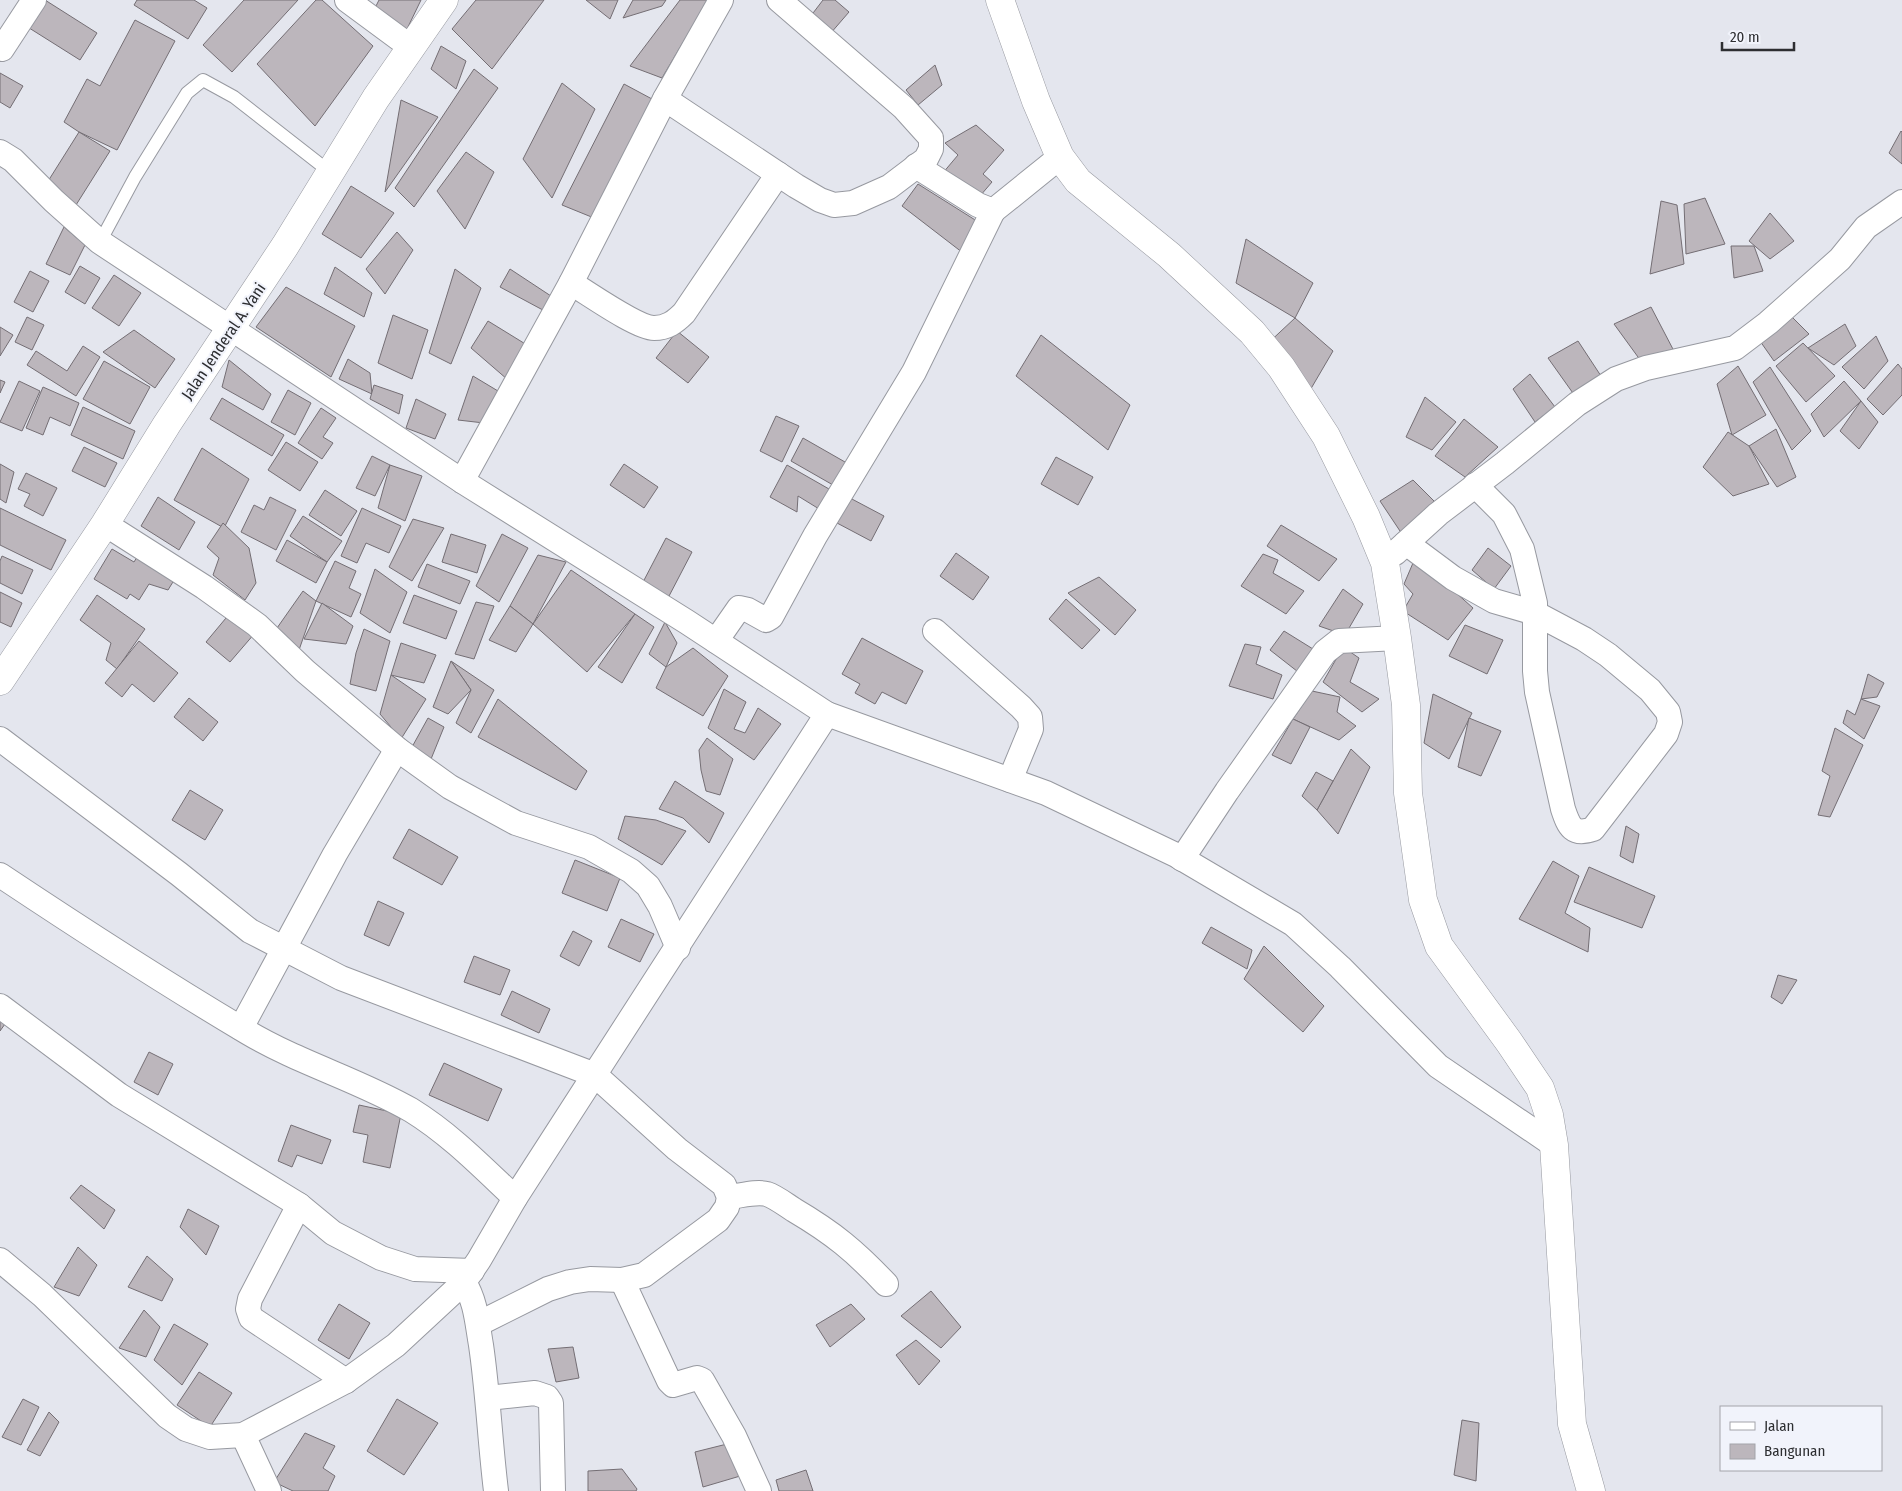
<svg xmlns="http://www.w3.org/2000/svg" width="1902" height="1491" font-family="'Fira Sans Condensed',sans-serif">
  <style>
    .building { fill: #bcb6bc; stroke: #746e74 }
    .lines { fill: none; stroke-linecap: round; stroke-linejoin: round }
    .service-casing { stroke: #9799a0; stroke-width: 14 }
    .minor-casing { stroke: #9799a0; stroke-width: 26 }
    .secondary-casing { stroke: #9799a0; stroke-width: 29 }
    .trunk-casing { stroke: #9799a0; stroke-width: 29 }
    .service { stroke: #fff; stroke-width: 12 }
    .minor { stroke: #fff; stroke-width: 24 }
    .secondary { stroke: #fff; stroke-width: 28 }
    .trunk { stroke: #fff; stroke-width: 28 }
    .labels { text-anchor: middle; stroke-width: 4; stroke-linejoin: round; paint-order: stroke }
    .street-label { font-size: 16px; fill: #2d2e31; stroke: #f1f3fb }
  </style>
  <rect width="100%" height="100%" fill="#e4e6ee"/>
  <g class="building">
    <path d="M45 0 97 33 80 60 26 26Z"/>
    <path d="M137 0H194L207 8 188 39 134 5Z"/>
    <path d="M244 0H298L232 72 203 45Z"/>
    <path d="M316 0H322L373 46 315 126 257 64Z"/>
    <path d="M379 0H421L407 29 373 12Z"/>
    <path d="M476 0H544L492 69 452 29Z"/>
    <path d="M586 0H618L610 19Z"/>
    <path d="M633 0H666L662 6 623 18Z"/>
    <path d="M680 0H708L662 78 630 66Z"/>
    <path d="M823 0H835L849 12 830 34 810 17Z"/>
    <path d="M135 20 175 41 117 150 79 132 64 122 87 79 100 86Z"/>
    <path d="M441 46 466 61 456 89 431 69Z"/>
    <path d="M935 65 942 85 918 105 906 90Z"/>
    <path d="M474 69 498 88 414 207 395 188Z"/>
    <path d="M0 73 23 86 10 108 0 102Z"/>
    <path d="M562 83 595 109 552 198 523 159Z"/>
    <path d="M624 84 652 99 594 218 562 205Z"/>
    <path d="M401 100 438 117 385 192Z"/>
    <path d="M976 125 1004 150 983 174 992 182 974 203 942 174 958 155 945 143Z"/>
    <path d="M1901 131 1902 132V164L1889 153Z"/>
    <path d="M79 132 110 151 76 205 45 186Z"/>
    <path d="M466 152 494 172 465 229 437 191Z"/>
    <path d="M918 184 980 223 967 256 902 206Z"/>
    <path d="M351 186 394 213 361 258 322 234Z"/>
    <path d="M1705 198 1725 244 1686 254 1684 204Z"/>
    <path d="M1661 201 1677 205 1684 264 1650 274Z"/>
    <path d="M1770 213 1794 241 1770 259 1749 241Z"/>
    <path d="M64 227 85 245 70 275 46 264Z"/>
    <path d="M397 232 413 250 385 294 366 269Z"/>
    <path d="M1246 239 1313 283 1295 318 1236 283Z"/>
    <path d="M1731 246H1754L1763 271 1734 278Z"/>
    <path d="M80 266 100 278 85 304 65 292Z"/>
    <path d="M335 267 372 293 364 317 324 294Z"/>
    <path d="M455 269 481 288 451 364 429 353Z"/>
    <path d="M510 269 554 298V316L500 287Z"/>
    <path d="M30 271 49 281 33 312 14 302Z"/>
    <path d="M114 275 141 293 119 326 92 308Z"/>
    <path d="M286 287 355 326 331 377 256 327Z"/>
    <path d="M1651 307 1675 353 1646 368 1614 324Z"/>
    <path d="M393 315 428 330 412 379 378 363Z"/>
    <path d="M1790 315 1809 334 1774 361 1760 341Z"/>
    <path d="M27 317 44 325 32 350 15 342Z"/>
    <path d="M1295 318 1333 351 1309 392 1264 347Z"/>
    <path d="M488 321 527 345 515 386 471 348Z"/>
    <path d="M1845 324 1856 346 1834 365 1808 348Z"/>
    <path d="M0 327 13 335 0 356Z"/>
    <path d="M134 330 175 359 155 388 103 352Z"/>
    <path d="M677 331 709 357 688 383 656 358Z"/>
    <path d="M1041 335 1130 405 1108 450 1016 376Z"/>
    <path d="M1876 336 1888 361 1864 389 1842 367Z"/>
    <path d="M1578 341 1601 376 1575 396 1548 358Z"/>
    <path d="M1803 343 1835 376 1806 402 1776 366Z"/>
    <path d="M83 346 100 357 76 396 27 365 36 351 67 371Z"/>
    <path d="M348 359 370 373 372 394 339 379Z"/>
    <path d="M229 360 271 394 263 410 222 387Z"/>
    <path d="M104 361 150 387 130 424 83 399Z"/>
    <path d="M1898 364 1902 369V395L1883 415 1867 399Z"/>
    <path d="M1738 366 1766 415 1732 435 1717 384Z"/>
    <path d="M1770 367 1811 431 1792 450 1753 382Z"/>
    <path d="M1530 374 1555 407 1535 422 1513 389Z"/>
    <path d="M473 376 498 391 484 423 458 420Z"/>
    <path d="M0 380 5 382 0 393Z"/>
    <path d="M19 381 40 391 22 431 0 422Z"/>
    <path d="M1844 381 1861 401 1824 437 1811 414Z"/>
    <path d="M374 385 403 395 399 414 370 399Z"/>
    <path d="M43 387 79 403 70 426 50 417 43 435 26 428Z"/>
    <path d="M288 390 311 403 295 435 271 422Z"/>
    <path d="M1425 397 1456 422 1432 450 1406 437Z"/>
    <path d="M222 398 284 435 272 456 210 419Z"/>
    <path d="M416 399 446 414 435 439 406 428Z"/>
    <path d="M1861 401 1878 422 1859 449 1840 431Z"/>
    <path d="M83 407 135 431 123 459 71 435Z"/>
    <path d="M321 408 336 418 323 437 333 443 322 459 298 443Z"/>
    <path d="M776 416 799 426 782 462 760 451Z"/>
    <path d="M1464 419 1498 447 1465 477 1435 456Z"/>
    <path d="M1776 429 1796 477 1777 487 1749 446Z"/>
    <path d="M1728 432 1749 446 1769 484 1733 496 1703 467Z"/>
    <path d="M803 438 852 466 840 489 791 461Z"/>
    <path d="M286 442 318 462 300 491 268 470Z"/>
    <path d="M84 447 117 463 105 487 72 471Z"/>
    <path d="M202 448 249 479 224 528 174 500Z"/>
    <path d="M372 456 390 465 375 496 356 488Z"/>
    <path d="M1056 457 1093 477 1078 505 1041 484Z"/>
    <path d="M0 464 14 472 6 503 0 499Z"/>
    <path d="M624 464 658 487 644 508 610 485Z"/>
    <path d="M390 465 422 476 405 521 378 508Z"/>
    <path d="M787 465 829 489 824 512 798 496 797 512 770 497Z"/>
    <path d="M26 473 57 488 43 516 24 506 30 494 18 489Z"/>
    <path d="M1413 480 1434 501 1402 534 1380 501Z"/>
    <path d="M325 490 357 511 341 536 309 515Z"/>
    <path d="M158 497 195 522 179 550 141 526Z"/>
    <path d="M270 497 296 510 276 550 241 532 254 505 264 510Z"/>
    <path d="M850 498 884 516 871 541 837 523Z"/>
    <path d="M0 508 66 540 51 570 0 545Z"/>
    <path d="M362 508 401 526 389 553 366 543 357 563 341 556Z"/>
    <path d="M303 516 342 541 327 562 290 536Z"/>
    <path d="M413 519 444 528 412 581 389 567Z"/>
    <path d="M223 523 249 548 256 583 245 600 213 575 219 558 207 547Z"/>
    <path d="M1281 525 1337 559 1319 581 1267 546Z"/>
    <path d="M451 534 486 545 477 573 442 562Z"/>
    <path d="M502 534 528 548 499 602 476 586Z"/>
    <path d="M666 538 692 552 668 598 642 584Z"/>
    <path d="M287 540 327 562 316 583 276 561Z"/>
    <path d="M1488 548 1511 566 1494 589 1472 570Z"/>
    <path d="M112 549 134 562 139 554 176 577 168 590 149 584 139 600 130 594 127 599 94 579Z"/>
    <path d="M956 553 989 577 973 600 940 576Z"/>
    <path d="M1263 554 1278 560 1273 573 1304 591 1286 614 1241 586Z"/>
    <path d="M538 555 566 562 533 624 510 606Z"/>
    <path d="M2 556 33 570 22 594 0 583V561Z"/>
    <path d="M335 561 356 571 349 588 361 594 351 617 316 601Z"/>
    <path d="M1413 563 1445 583 1473 608 1448 640 1403 611 1413 594 1404 584Z"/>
    <path d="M427 564 470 581 460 604 418 587Z"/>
    <path d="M375 569 407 592 390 633 360 613Z"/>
    <path d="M571 570 635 614 587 672 533 624Z"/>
    <path d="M1099 577 1136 610 1115 635 1068 593Z"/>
    <path d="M1343 589 1363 604 1345 635 1319 626Z"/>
    <path d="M303 591 316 601 299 650 277 628Z"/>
    <path d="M0 592 22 603 11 627 0 622Z"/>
    <path d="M97 595 145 629 117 669 106 660 111 643 80 620Z"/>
    <path d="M414 595 457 611 446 639 403 623Z"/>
    <path d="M1066 599 1100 630 1082 649 1049 619Z"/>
    <path d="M476 602 494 606 474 659 455 654Z"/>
    <path d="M322 603 353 626 346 644 304 639Z"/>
    <path d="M510 606 533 624 516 652 489 640Z"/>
    <path d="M231 612 255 633 230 662 206 642Z"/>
    <path d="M635 614 654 627 622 683 598 667Z"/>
    <path d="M665 622 677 643 666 667 649 654Z"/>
    <path d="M1465 625 1503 640 1487 674 1449 656Z"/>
    <path d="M364 629 390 641 376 691 350 684 356 653Z"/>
    <path d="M1284 631 1313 649 1302 675 1270 650Z"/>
    <path d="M862 638 923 671 906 704 882 692 875 704 855 693 860 684 842 674Z"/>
    <path d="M139 641 178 673 154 702 132 684 122 697 105 683Z"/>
    <path d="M401 643 436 655 424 683 391 675Z"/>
    <path d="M1245 644 1261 647 1256 664 1282 675 1273 699 1229 686Z"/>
    <path d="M1343 647 1359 658 1350 682 1379 699 1362 712 1323 682Z"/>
    <path d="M693 648 728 676 703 716 656 688 666 667Z"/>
    <path d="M451 661 494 690 471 733 456 723 471 690Z"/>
    <path d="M451 661 471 690 448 714 433 707Z"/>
    <path d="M1868 674 1884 683 1877 697 1861 699Z"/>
    <path d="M391 675 426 699 401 739 380 714Z"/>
    <path d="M724 689 746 702 734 729 745 733 758 708 781 724 754 760 708 728Z"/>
    <path d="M1312 691 1340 697 1337 712 1356 726 1339 740 1293 719Z"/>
    <path d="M1433 694 1472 713 1449 759 1424 743Z"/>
    <path d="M189 698 218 722 203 741 174 717Z"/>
    <path d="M498 699 587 771 576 790 478 737Z"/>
    <path d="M1861 699 1880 706 1864 739 1843 723 1847 710 1855 715Z"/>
    <path d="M428 718 444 727 429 764 412 747Z"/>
    <path d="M1469 718 1501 731 1481 776 1458 767Z"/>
    <path d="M1293 719 1310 727 1291 764 1272 755Z"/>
    <path d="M1835 728 1863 745 1830 817 1818 815 1830 776 1822 771Z"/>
    <path d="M707 738 733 759 720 795 706 791 701 770 699 750Z"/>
    <path d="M1351 749 1370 767 1338 834 1317 810Z"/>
    <path d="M1316 772 1333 781 1317 810 1302 796Z"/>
    <path d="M675 781 724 813 709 843 683 818 659 809Z"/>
    <path d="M190 790 223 810 205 840 172 820Z"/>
    <path d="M625 816 656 820 686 831 662 865 618 839Z"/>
    <path d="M1626 826 1639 834 1633 863 1620 856Z"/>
    <path d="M409 829 458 857 442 885 393 858Z"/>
    <path d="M575 860 620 878 607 911 562 893Z"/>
    <path d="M1553 861 1579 876 1565 913 1590 928 1588 952 1519 919Z"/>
    <path d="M1589 867 1655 896 1642 928 1574 902Z"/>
    <path d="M378 901 404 913 389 946 364 935Z"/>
    <path d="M621 919 654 934 640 962 608 947Z"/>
    <path d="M1211 927 1252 950 1247 969 1202 943Z"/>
    <path d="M573 931 592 941 579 966 560 956Z"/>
    <path d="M1264 946 1324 1006 1303 1032 1244 979Z"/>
    <path d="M474 956 510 970 500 995 464 982Z"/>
    <path d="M1778 975 1797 980 1782 1004 1771 997Z"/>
    <path d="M512 991 550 1009 539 1033 501 1015Z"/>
    <path d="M0 1021 5 1024 0 1031Z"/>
    <path d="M149 1052 173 1064 158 1095 134 1082Z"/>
    <path d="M444 1063 502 1089 488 1121 429 1095Z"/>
    <path d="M359 1105 401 1114 390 1168 363 1162 368 1135 353 1132Z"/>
    <path d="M291 1125 331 1140 322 1164 297 1155 292 1167 278 1161Z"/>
    <path d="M81 1185 115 1210 104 1229 70 1198Z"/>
    <path d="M188 1209 219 1226 206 1255 180 1227Z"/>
    <path d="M78 1247 97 1265 79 1296 54 1287Z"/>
    <path d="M147 1256 173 1279 162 1301 128 1287Z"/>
    <path d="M931 1291 961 1327 941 1348 901 1316Z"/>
    <path d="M339 1304 370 1323 349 1359 318 1340Z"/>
    <path d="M851 1304 865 1319 830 1347 816 1325Z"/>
    <path d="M144 1310 160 1327 146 1357 119 1348Z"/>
    <path d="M174 1324 208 1344 182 1385 154 1360Z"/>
    <path d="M916 1340 940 1361 919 1385 896 1355Z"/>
    <path d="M573 1347 579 1378 556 1382 548 1349Z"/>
    <path d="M199 1372 232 1393 210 1427 177 1405Z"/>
    <path d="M23 1399 39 1407 21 1445 2 1437Z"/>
    <path d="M397 1399 438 1423 404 1475 367 1451Z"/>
    <path d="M49 1412 59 1422 40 1456 27 1450Z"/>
    <path d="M1462 1420 1479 1423 1476 1481 1454 1475Z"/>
    <path d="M305 1433 335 1446 323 1468 335 1476 328 1491H293L274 1482Z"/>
    <path d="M735 1442 747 1474 703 1487 695 1452Z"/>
    <path d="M622 1469 637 1489 636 1491H588V1471Z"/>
    <path d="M806 1470 813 1491H779L776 1480Z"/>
  </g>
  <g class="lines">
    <g class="service-casing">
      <path id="service" d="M100 242 135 177 187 93 203 80 234 97 330 172"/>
    </g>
    <g class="minor-casing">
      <g id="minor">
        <path d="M347 0 412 48"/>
        <path d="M2 49 34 0"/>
        <path d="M665 99 796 186 820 200 834 205 853 203 889 187 926 159 931 149V138L904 108 779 0"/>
        <path d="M0 152 13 160 54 201 100 242 462 481 687 622 827 714 515 1198 479 1260 464 1282 396 1345 346 1381 243 1435 210 1437 186 1429 167 1416 42 1295 0 1260"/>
        <path d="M916 166 978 205 993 211 1060 157"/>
        <path d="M571 283C588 293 637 328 654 328 667 328 675 322 684 313L778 174"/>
        <path d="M462 481 571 283 665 99 721 0"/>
        <path d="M105 524 204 587 257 625 305 671 397 749 450 787 516 823 589 847 631 871 648 886 660 906 678 948"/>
        <path d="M1406 543 1453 578 1494 601 1535 613 1584 639 1608 655 1650 690 1668 712 1670 722 1666 734 1593 829C1573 836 1569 827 1563 809L1537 692 1535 671V603L1522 549 1504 514 1475 485"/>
        <path d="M1395 553 1438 514 1505 463 1577 404 1616 379 1646 368 1735 348 1768 323 1840 259 1866 227 1902 202"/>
        <path d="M935 631 1021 707 1030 717 1031 729 1010 780"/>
        <path d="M716 641 739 608 748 610 766 620 771 617 815 536 914 372 993 211"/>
        <path d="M827 714 1046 793 1176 855 1293 924 1340 967 1438 1066 1554 1145"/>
        <path d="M0 739 179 874 250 931 341 978 595 1075 677 1149 724 1185 729 1197 727 1207 718 1220 644 1275 622 1280 590 1279 570 1282 548 1289 478 1324"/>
        <path d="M1182 859 1227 791 1325 652 1339 641 1397 638"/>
        <path d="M0 875C81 929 163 982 247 1032 299 1063 359 1080 411 1110 450 1134 482 1167 515 1198"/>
        <path d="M0 1006 119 1095 299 1205 250 1299 248 1309 251 1318 346 1381"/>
        <path d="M241 1028 335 854 397 749"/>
        <path d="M729 1197C740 1196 756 1191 767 1194 776 1197 786 1205 794 1210 833 1233 855 1251 886 1284"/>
        <path d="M299 1205 333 1233 381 1258 415 1269 472 1271"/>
        <path d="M622 1280 669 1381 673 1385 697 1378 702 1380 734 1436 759 1491"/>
        <path d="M464 1282C476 1302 477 1322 481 1345 488 1393 490 1442 496 1491"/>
        <path d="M488 1398 535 1393 547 1397 551 1403 553 1491"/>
        <path d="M243 1435 269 1491"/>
      </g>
    </g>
    <g class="secondary-casing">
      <path id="secondary" d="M0 681 105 524 167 424 285 246 376 98 444 0"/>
    </g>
    <g class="trunk-casing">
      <path id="trunk" d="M1000 0 1036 101 1060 157 1078 181 1169 255 1252 332 1281 367 1326 436 1366 517 1385 563 1397 638 1406 705 1408 793 1423 900 1439 946 1509 1042 1540 1088 1549 1115 1554 1145 1572 1424 1591 1491"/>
    </g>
    <use href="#service" class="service"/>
    <use href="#minor" class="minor"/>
    <use href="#secondary" class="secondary"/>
    <use href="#trunk" class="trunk"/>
  </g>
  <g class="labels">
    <g class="street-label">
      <text transform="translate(223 341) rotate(-56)" y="6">Jalan Jenderal A. Yani</text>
    </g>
  </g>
  <rect x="1720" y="1406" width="162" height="65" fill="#f1f3fb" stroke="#a3a4aa"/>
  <rect x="1730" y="1422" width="25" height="8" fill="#ffffff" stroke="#a3a4aa"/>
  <text x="1764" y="1431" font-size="15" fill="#2d2e31">Jalan</text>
  <rect x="1730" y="1444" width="25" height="15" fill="#bcb6bc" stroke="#a3a4aa"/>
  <text x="1764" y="1456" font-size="15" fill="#2d2e31">Bangunan</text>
  <path d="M1722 42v8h72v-8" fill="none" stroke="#2d2e31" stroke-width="2.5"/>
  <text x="1730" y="42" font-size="15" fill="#2d2e31" stroke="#f1f3fb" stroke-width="4" paint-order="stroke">20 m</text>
</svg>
